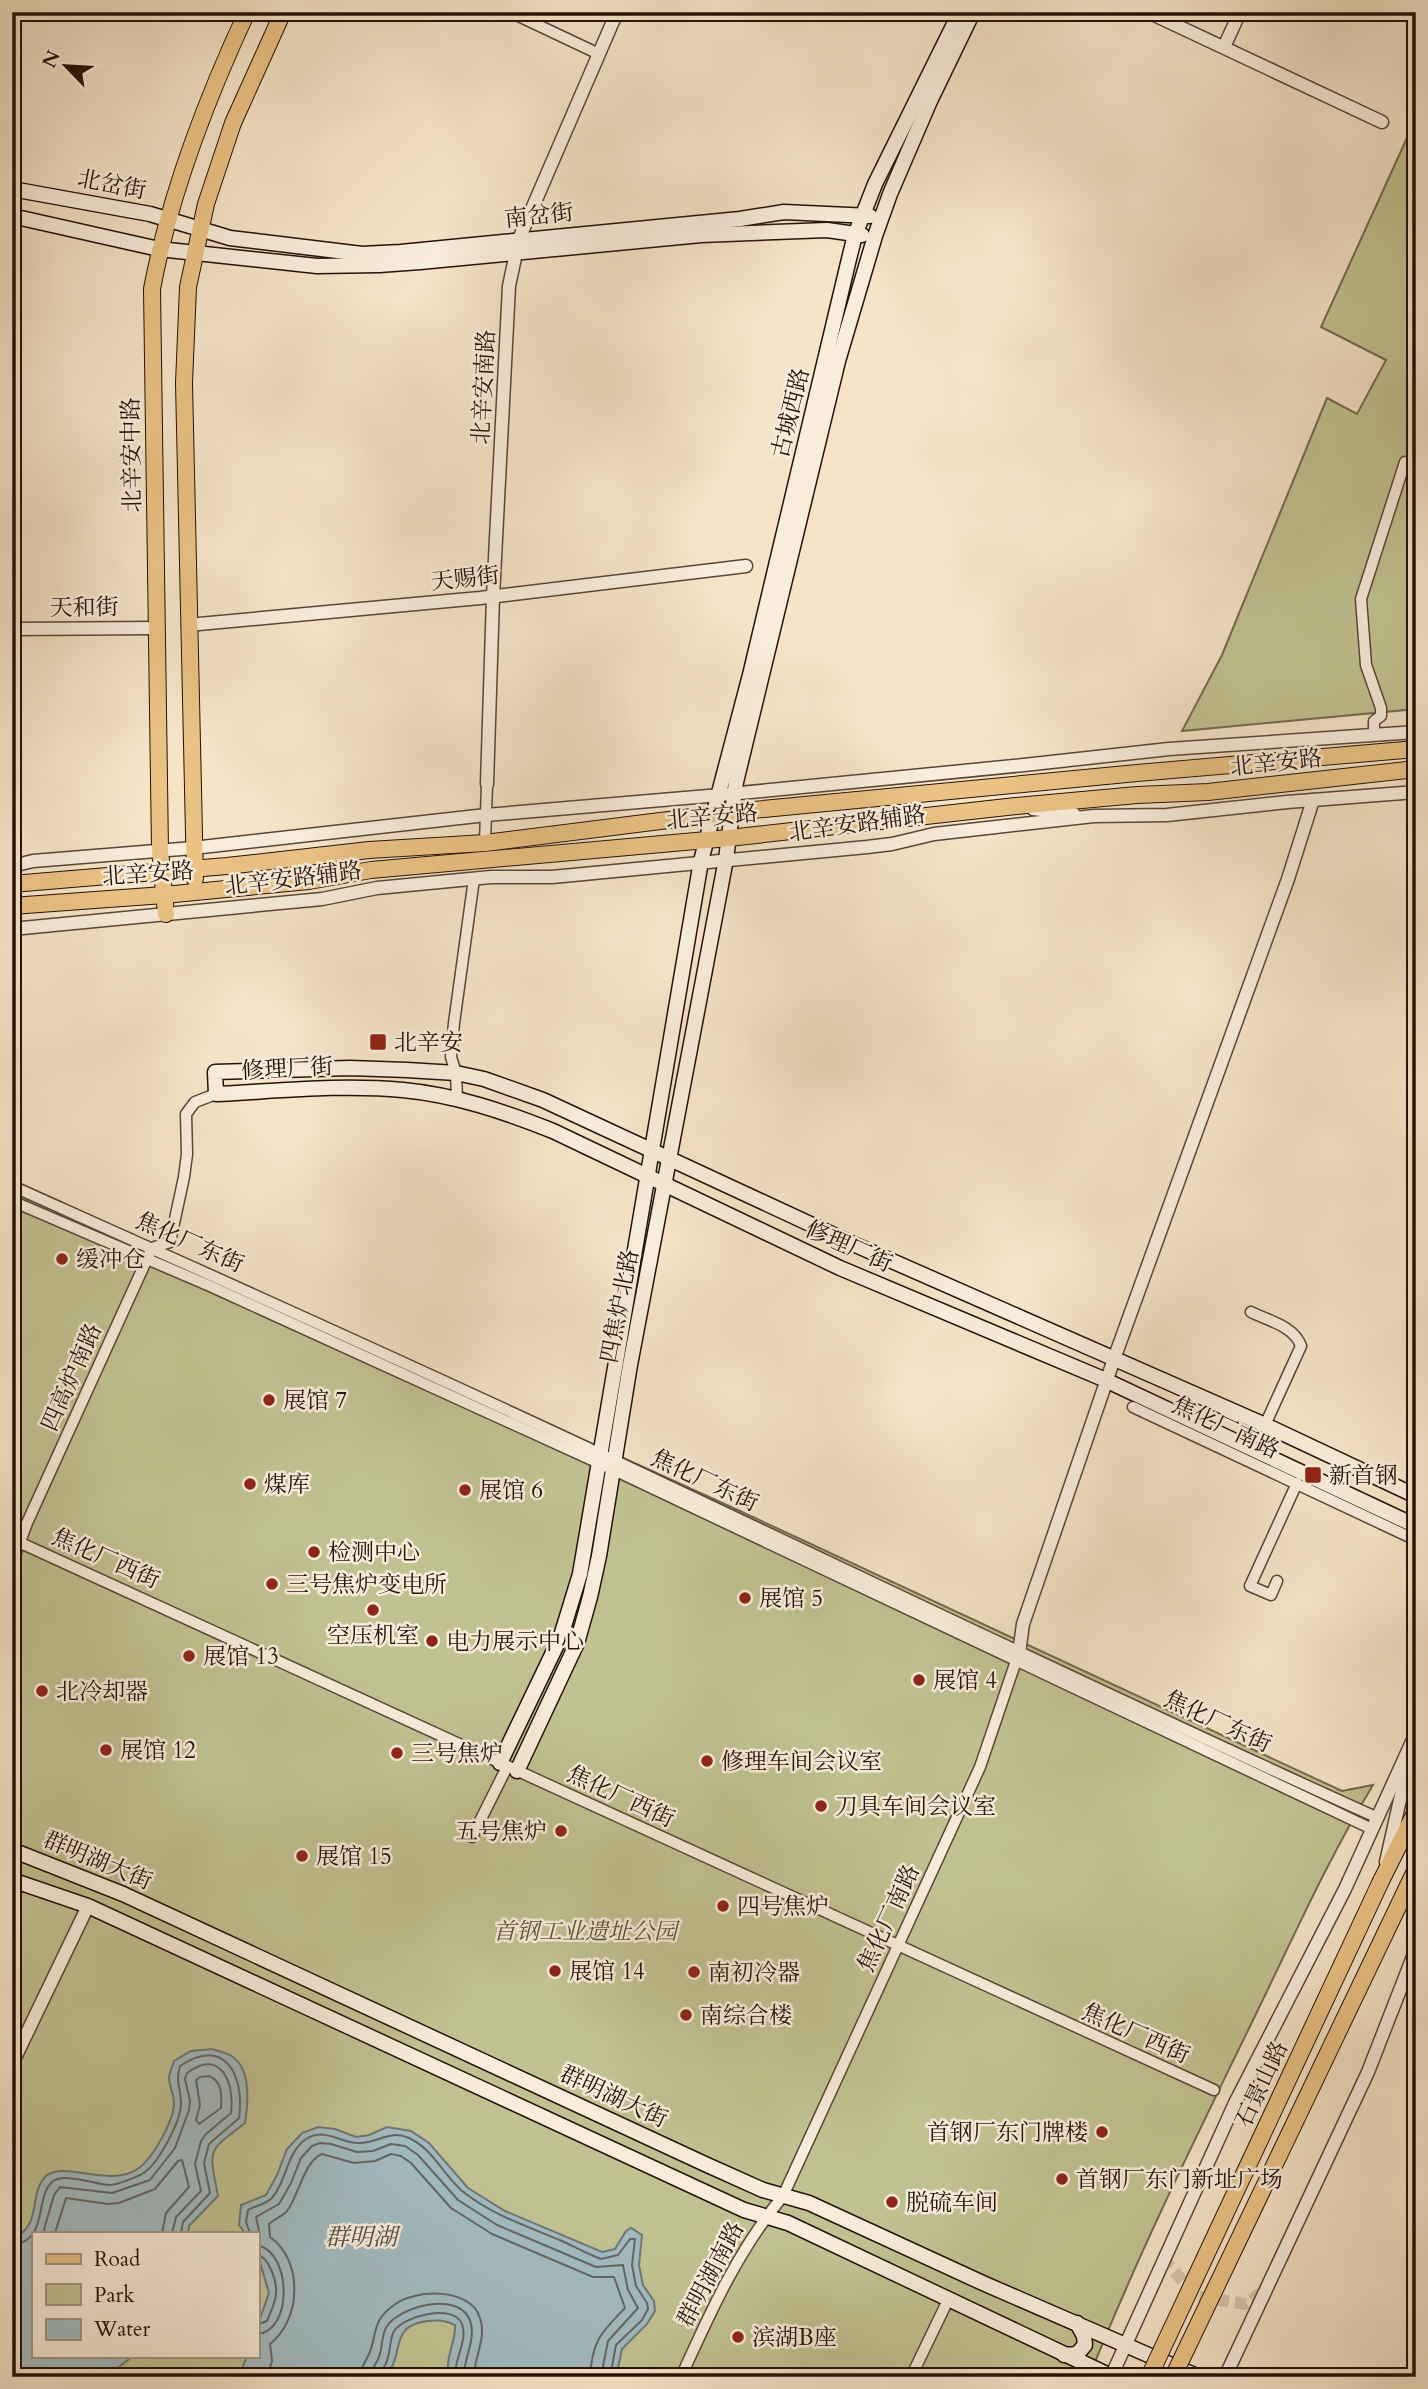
<svg xmlns="http://www.w3.org/2000/svg" width="1428" height="2389" font-family="Cardo,'Noto Serif SC',serif">
  <style>
    .green { fill: #c1c292; stroke: #736a4d; stroke-width: 2; fill-rule: evenodd }
    .water { fill: #a2bbc1; stroke: #707777; stroke-width: 2 }
    .lines { fill: none; stroke-linecap: round; stroke-linejoin: round }
    .shore { stroke: #646664; stroke-width: 2 }
    .tertiary-tunnel { stroke: #d6c4ab; stroke-width: 12; stroke-dasharray: 12 6; stroke-linecap: butt }
    .minor-casing { stroke: #594638; stroke-width: 13 }
    .tertiary-casing { stroke: #594638; stroke-width: 15 }
    .secondary-casing { stroke: #251108; stroke-width: 17 }
    .primary-casing { stroke: #251108; stroke-width: 18 }
    .minor { stroke: #f8eddb; stroke-width: 10 }
    .tertiary { stroke: #f8eddb; stroke-width: 12 }
    .secondary { stroke: #f8eddb; stroke-width: 14 }
    .primary { stroke: #eac284; stroke-width: 16 }
    .primary-bridge-casing { stroke: #251108; stroke-width: 18; stroke-linecap: butt }
    .primary-bridge { stroke: #eac284; stroke-width: 16 }
    .poi-dot { fill: #8f2418; stroke: #f8eddb; stroke-width: 2.5 }
    .labels { text-anchor: middle; stroke-width: 5; stroke-linejoin: round; paint-order: stroke }
    .street-label { font-size: 23px; fill: #251108; stroke: #f8eddb }
    .poi-label { font-size: 23px; fill: #251108; stroke: #f8eddb; text-anchor: start }
    .park-label { font-size: 23px; font-style: italic; fill: #5c4f38; stroke: #f8eddb }
    .water-label { font-size: 24px; font-style: italic; fill: #514c49; stroke: #f8eddb }
  </style>
  <rect width="100%" height="100%" fill="#f5e4c8"/>
  <filter id="stains"><feTurbulence type="fractalNoise" baseFrequency=".00286" numOctaves="4"/><feColorMatrix values="0 0 0 0 .2 0 0 0 0 .09 0 0 0 0 .02 0 0 0 .5 -.17"/></filter>
  <radialGradient id="worn" r=".72"><stop offset=".6" stop-color="#630" stop-opacity="0"/><stop offset="1" stop-color="#630" stop-opacity=".3"/></radialGradient>
  <g class="green">
    <path d="M1416 118V709L1182 731 1222 655 1327 398 1357 414 1386 360 1321 327Z"/>
    <path d="M12 1180 740 1511 1342 1791 1373 1785C1328 1859 1293 1938 1255 2016 1197 2135 1138 2254 1089 2377H12ZM33 2233H257V2356H33Z"/>
  </g>
  <g class="water">
    <path d="M212 2049C218 2051 228 2053 233 2057 251 2070 248 2104 245 2123 206 2153 209 2148 218 2196L189 2226 188 2233H33V2356H133L106 2377H12V2239C44 2225 27 2195 46 2176 63 2160 111 2189 139 2168 153 2158 174 2120 174 2103 174 2094 169 2086 169 2077 170 2072 172 2066 174 2061L191 2051Z"/>
    <path d="M318 2127 335 2129 356 2137 369 2135 387 2127 411 2131 429 2143 468 2188 505 2211 602 2252 615 2249 626 2231 631 2228 642 2235 639 2265 643 2285 654 2301 655 2311 647 2324 622 2349 616 2377H449C444 2359 456 2343 455 2325 446 2320 438 2320 428 2321 386 2325 407 2359 383 2377H239L247 2356H257V2327L269 2293 257 2252V2233H245L239 2225 241 2205 266 2195 277 2175 287 2149 302 2133Z"/>
  </g>
  <g class="lines">
    <g class="shore">
      <path d="M209 2076C222 2081 222 2095 221 2108L199 2124 196 2120 200 2105 196 2080 200 2077Z"/>
      <path d="M43 2233 54 2195 60 2187 112 2193 150 2180 175 2148 189 2110 190 2101 185 2079 187 2073C221 2047 235 2084 231 2113L206 2134 201 2141 195 2164 201 2191 176 2217 172 2233"/>
      <path d="M55 2233 66 2198 108 2204 119 2203 155 2189 178 2161 182 2160 189 2187 166 2213 162 2233"/>
      <path d="M250 2233 246 2222 248 2210C255 2206 266 2204 272 2198 287 2181 286 2153 306 2139 325 2127 340 2143 358 2143 377 2144 389 2129 409 2138 434 2149 445 2179 466 2194 495 2216 529 2227 562 2241 575 2247 587 2254 601 2259L618 2255 630 2239H635L632 2265 636 2286 647 2303 648 2309 642 2320 616 2345 610 2377"/>
      <path d="M257 2239 259 2231 256 2217 279 2204 291 2183 301 2158 312 2146 320 2143 331 2144 357 2152 373 2151 391 2144 405 2146 418 2155 458 2200 497 2225 596 2267 623 2265 628 2290 638 2308 608 2341 601 2377"/>
      <path d="M12 2245C49 2241 34 2199 52 2182 62 2172 95 2184 109 2185 118 2185 131 2179 140 2175 157 2168 181 2121 181 2103 181 2089 175 2081 180 2066 225 2035 245 2076 239 2118L209 2144 204 2163 210 2193 183 2222 181 2233"/>
      <path d="M257 2245C292 2252 293 2332 257 2334"/>
      <path d="M257 2255C269 2256 277 2282 276 2293 276 2302 270 2313 267 2321L257 2325"/>
      <path d="M267 2377 272 2361 270 2344C302 2319 303 2260 270 2237L269 2224C274 2219 282 2217 287 2211 299 2195 304 2161 322 2154L354 2163 375 2161 391 2154 401 2156 411 2163 451 2208 492 2234 593 2277H614L625 2308C602 2332 592 2340 590 2377"/>
      <path d="M360 2377C361 2366 366 2361 370 2352 377 2331 373 2320 394 2305 414 2289 471 2287 480 2318 487 2339 474 2356 474 2377"/>
      <path d="M371 2377C371 2368 376 2365 379 2357 383 2347 381 2335 387 2326 401 2306 456 2292 469 2318 478 2338 463 2358 464 2377"/>
      <path d="M380 2377C380 2370 384 2369 386 2363 391 2353 389 2340 394 2331 404 2316 454 2303 462 2324 468 2341 454 2359 455 2377"/>
    </g>
    <path class="tertiary-tunnel" d="M1163 2258 1195 2296 1246 2304 1266 2289"/>
    <g class="minor-casing">
      <g id="minor">
        <path d="M510 12 599 54"/>
        <path d="M1374 734V721L1381 716V708L1366 665 1361 599 1405 462"/>
        <path d="M485 843 487 784"/>
        <path d="M457 1099 456 1073 451 1057 454 1023 474 879"/>
        <path d="M12 1186C215 1277 417 1367 618 1462 871 1581 1123 1703 1378 1818"/>
        <path d="M12 1201 210 1286 614 1470 1372 1829"/>
        <path d="M1251 1312C1269 1321 1294 1326 1301 1346L1265 1425"/>
        <path d="M1133 1407 1416 1540"/>
        <path d="M12 1539 1214 2090"/>
        <path d="M12 1563 27 1523 152 1248 170 1242 184 1177 187 1154 186 1114 195 1102 216 1094"/>
        <path d="M1277 1581 1271 1595 1250 1586 1297 1483"/>
        <path d="M472 1837 507 1767"/>
        <path d="M681 2377C710 2313 738 2250 783 2196L980 1767 1018 1655"/>
        <path d="M911 2377 949 2298"/>
      </g>
    </g>
    <g class="tertiary-casing">
      <g id="tertiary">
        <path d="M1148 12 1382 122"/>
        <path d="M1224 47 1240 12"/>
        <path d="M188 625 480 598 746 566"/>
        <path d="M12 629 156 628"/>
        <path d="M487 784 493 597 509 286 519 239 617 12"/>
        <path d="M1033 809 1074 814"/>
        <path d="M12 866 33 861 193 848 486 815 720 795 1024 765 1169 749 1416 732"/>
        <path d="M12 929 322 899 377 888 491 877H552L867 847 892 844 934 834 1094 816 1167 815 1287 802 1416 792"/>
        <path d="M1019 1653 1023 1624 1114 1359 1288 879 1313 800"/>
        <path d="M1386 1862 1408 1764"/>
        <path d="M12 2064 88 1906"/>
        <path d="M1111 2377 1235 2103 1345 1889 1416 1733"/>
        <path d="M1225 2377 1368 2072 1416 1949"/>
      </g>
    </g>
    <g class="secondary-casing">
      <g id="secondary">
        <path d="M12 189 150 214 230 238 362 254 401 252 740 219 784 212 870 216"/>
        <path d="M12 216 159 249 317 266 379 265 420 262 701 235 827 230 862 235"/>
        <path d="M1416 1496 1265 1425 851 1243 543 1100 484 1079 456 1073 407 1070 350 1068 215 1072 216 1094C278 1091 341 1084 403 1090 456 1095 505 1112 553 1131L840 1268 1101 1378 1416 1526"/>
        <path d="M500 1763 561 1636 580 1574 701 861 750 675 849 259 855 235 875 184 960 12"/>
        <path d="M517 1771 577 1643 590 1597 599 1556 630 1365 726 859 736 782 838 361 875 236 890 194 930 101 973 12"/>
        <path d="M12 1850 123 1894 705 2164 763 2190 809 2203 985 2284 1199 2377"/>
        <path d="M12 1880 88 1906 744 2210 788 2223 1113 2377"/>
        <path d="M1064 2355 1077 2354 1085 2345 1084 2336 1077 2323"/>
      </g>
    </g>
    <g class="primary-casing">
      <g id="primary">
        <path d="M195 879 184 383 188 287 206 204 233 123 283 12"/>
        <path d="M12 884 227 866 369 850 485 843 732 812 1137 773 1416 749"/>
        <path d="M12 906 164 895 309 881 371 870 729 838 1016 806 1137 795 1208 792 1416 769"/>
        <path d="M166 914 160 850 152 289C170 193 206 100 247 12"/>
        <path d="M1381 1881 1416 1811"/>
      </g>
    </g>
    <use href="#minor" class="minor"/>
    <use href="#tertiary" class="tertiary"/>
    <use href="#secondary" class="secondary"/>
    <use href="#primary" class="primary"/>
    <g class="primary-bridge-casing">
      <g id="primary-bridge">
        <path d="M1149 2377 1381 1881"/>
        <path d="M1173 2377 1416 1869"/>
      </g>
    </g>
    <use href="#primary-bridge" class="primary-bridge"/>
  </g>
  <g class="poi-dot">
    <rect x="369" y="1033" width="18" height="18" rx="3.5"/>
    <circle cx="62" cy="1259" r="7"/>
    <circle cx="269" cy="1400" r="7"/>
    <rect x="1304" y="1466" width="18" height="18" rx="3.5"/>
    <circle cx="250" cy="1484" r="7"/>
    <circle cx="465" cy="1490" r="7"/>
    <circle cx="314" cy="1552" r="7"/>
    <circle cx="272" cy="1584" r="7"/>
    <circle cx="745" cy="1598" r="7"/>
    <circle cx="373" cy="1610" r="7"/>
    <circle cx="432" cy="1641" r="7"/>
    <circle cx="189" cy="1656" r="7"/>
    <circle cx="919" cy="1680" r="7"/>
    <circle cx="42" cy="1691" r="7"/>
    <circle cx="106" cy="1750" r="7"/>
    <circle cx="397" cy="1753" r="7"/>
    <circle cx="707" cy="1761" r="7"/>
    <circle cx="821" cy="1806" r="7"/>
    <circle cx="561" cy="1831" r="7"/>
    <circle cx="302" cy="1856" r="7"/>
    <circle cx="723" cy="1906" r="7"/>
    <circle cx="555" cy="1971" r="7"/>
    <circle cx="694" cy="1972" r="7"/>
    <circle cx="686" cy="2015" r="7"/>
    <circle cx="1102" cy="2132" r="7"/>
    <circle cx="1062" cy="2179" r="7"/>
    <circle cx="892" cy="2202" r="7"/>
    <circle cx="738" cy="2337" r="7"/>
  </g>
  <g class="labels">
    <g class="street-label">
      <text transform="translate(112 184) rotate(11)" y="8">北岔街</text>
      <text transform="translate(539 215) rotate(-6)" y="8">南岔街</text>
      <text transform="translate(483 387) rotate(-87)" y="8">北辛安南路</text>
      <text transform="translate(790 413) rotate(-76)" y="8">古城西路</text>
      <text transform="translate(131 455) rotate(-91)" y="8">北辛安中路</text>
      <text transform="translate(465 578) rotate(-6)" y="8">天赐街</text>
      <text transform="translate(84 607) rotate(-1)" y="8">天和街</text>
      <text transform="translate(1276 762) rotate(-6)" y="8">北辛安路</text>
      <text transform="translate(712 816) rotate(-5)" y="8">北辛安路</text>
      <text transform="translate(857 823) rotate(-8)" y="8">北辛安路辅路</text>
      <text transform="translate(148 873) rotate(-4)" y="8">北辛安路</text>
      <text transform="translate(293 878) rotate(-7)" y="8">北辛安路辅路</text>
      <text transform="translate(287 1068) rotate(-3)" y="8">修理厂街</text>
      <text transform="translate(190 1242) rotate(24)" y="8">焦化厂东街</text>
      <text transform="translate(849 1246) rotate(24)" y="8">修理厂街</text>
      <text transform="translate(619 1306) rotate(-79)" y="8">四焦炉北路</text>
      <text transform="translate(71 1377) rotate(-66)" y="8">四高炉南路</text>
      <text transform="translate(1226 1427) rotate(25)" y="8">焦化厂南路</text>
      <text transform="translate(705 1480) rotate(25)" y="8">焦化厂东街</text>
      <text transform="translate(106 1558) rotate(24)" y="8">焦化厂西街</text>
      <text transform="translate(1218 1721) rotate(25)" y="8">焦化厂东街</text>
      <text transform="translate(621 1796) rotate(25)" y="8">焦化厂西街</text>
      <text transform="translate(98 1860) rotate(23)" y="8">群明湖大街</text>
      <text transform="translate(888 1918) rotate(-65)" y="8">焦化厂南路</text>
      <text transform="translate(1136 2033) rotate(24)" y="8">焦化厂西街</text>
      <text transform="translate(1261 2084) rotate(-65)" y="8">石景山路</text>
      <text transform="translate(614 2096) rotate(25)" y="8">群明湖大街</text>
      <text transform="translate(710 2274) rotate(-62)" y="8">群明湖南路</text>
    </g>
    <g class="poi-label">
      <text x="394" y="1050">北辛安</text>
      <text x="76" y="1267">缓冲仓</text>
      <text x="283" y="1408">展馆 7</text>
      <text x="1329" y="1483">新首钢</text>
      <text x="264" y="1492">煤库</text>
      <text x="479" y="1498">展馆 6</text>
      <text x="328" y="1560">检测中心</text>
      <text x="286" y="1592">三号焦炉变电所</text>
      <text x="759" y="1606">展馆 5</text>
      <text x="373" y="1643" text-anchor="middle">空压机室</text>
      <text x="446" y="1649">电力展示中心</text>
      <text x="203" y="1664">展馆 13</text>
      <text x="933" y="1688">展馆 4</text>
      <text x="56" y="1699">北冷却器</text>
      <text x="120" y="1758">展馆 12</text>
      <text x="411" y="1761">三号焦炉</text>
      <text x="721" y="1769">修理车间会议室</text>
      <text x="835" y="1814">刀具车间会议室</text>
      <text x="547" y="1839" text-anchor="end">五号焦炉</text>
      <text x="316" y="1864">展馆 15</text>
      <text x="737" y="1914">四号焦炉</text>
      <text x="569" y="1979">展馆 14</text>
      <text x="708" y="1980">南初冷器</text>
      <text x="700" y="2023">南综合楼</text>
      <text x="1088" y="2140" text-anchor="end">首钢厂东门牌楼</text>
      <text x="1076" y="2187">首钢厂东门新址广场</text>
      <text x="906" y="2210">脱硫车间</text>
      <text x="752" y="2345">滨湖B座</text>
    </g>
    <g class="park-label">
      <text x="585" y="1939">首钢工业遗址公园</text>
    </g>
    <g class="water-label">
      <text x="361" y="2245">群明湖</text>
    </g>
  </g>
  <rect width="1428" height="2389" fill="none" stroke="#f5e4c8" stroke-width="42"/>
  <rect x="14" y="14" width="1400" height="2361" fill="none" stroke="#251108" stroke-width="3.5"/>
  <rect x="21" y="21" width="1386" height="2347" fill="none" stroke="#251108" stroke-width="2"/>
  <rect x="32" y="2232" width="228" height="126" fill="#f8eddb" stroke="#a49587" stroke-width="2"/>
  <rect x="46" y="2254" width="35" height="10" fill="#eac284" stroke="#a49587" stroke-width="2"/>
  <text x="94" y="2266" font-size="21" fill="#251108">Road</text>
  <rect x="46" y="2284" width="35" height="21" fill="#c1c292" stroke="#a49587" stroke-width="2"/>
  <text x="94" y="2302" font-size="21" fill="#251108">Park</text>
  <rect x="46" y="2319" width="35" height="21" fill="#a2bbc1" stroke="#a49587" stroke-width="2"/>
  <text x="94" y="2336" font-size="21" fill="#251108">Water</text>
  <g transform="translate(66 66) rotate(295)" stroke="#f8eddb" stroke-width="5" paint-order="stroke">
  <path d="M0-5L12 26L0 18L-12 26Z" fill="#251108"/>
  <text y="-10" font-size="19" font-weight="bold" text-anchor="middle" fill="#251108">N</text>
  </g>
  <rect width="100%" height="100%" filter="url(#stains)"/>
  <rect width="100%" height="100%" fill="url(#worn)"/>
</svg>
